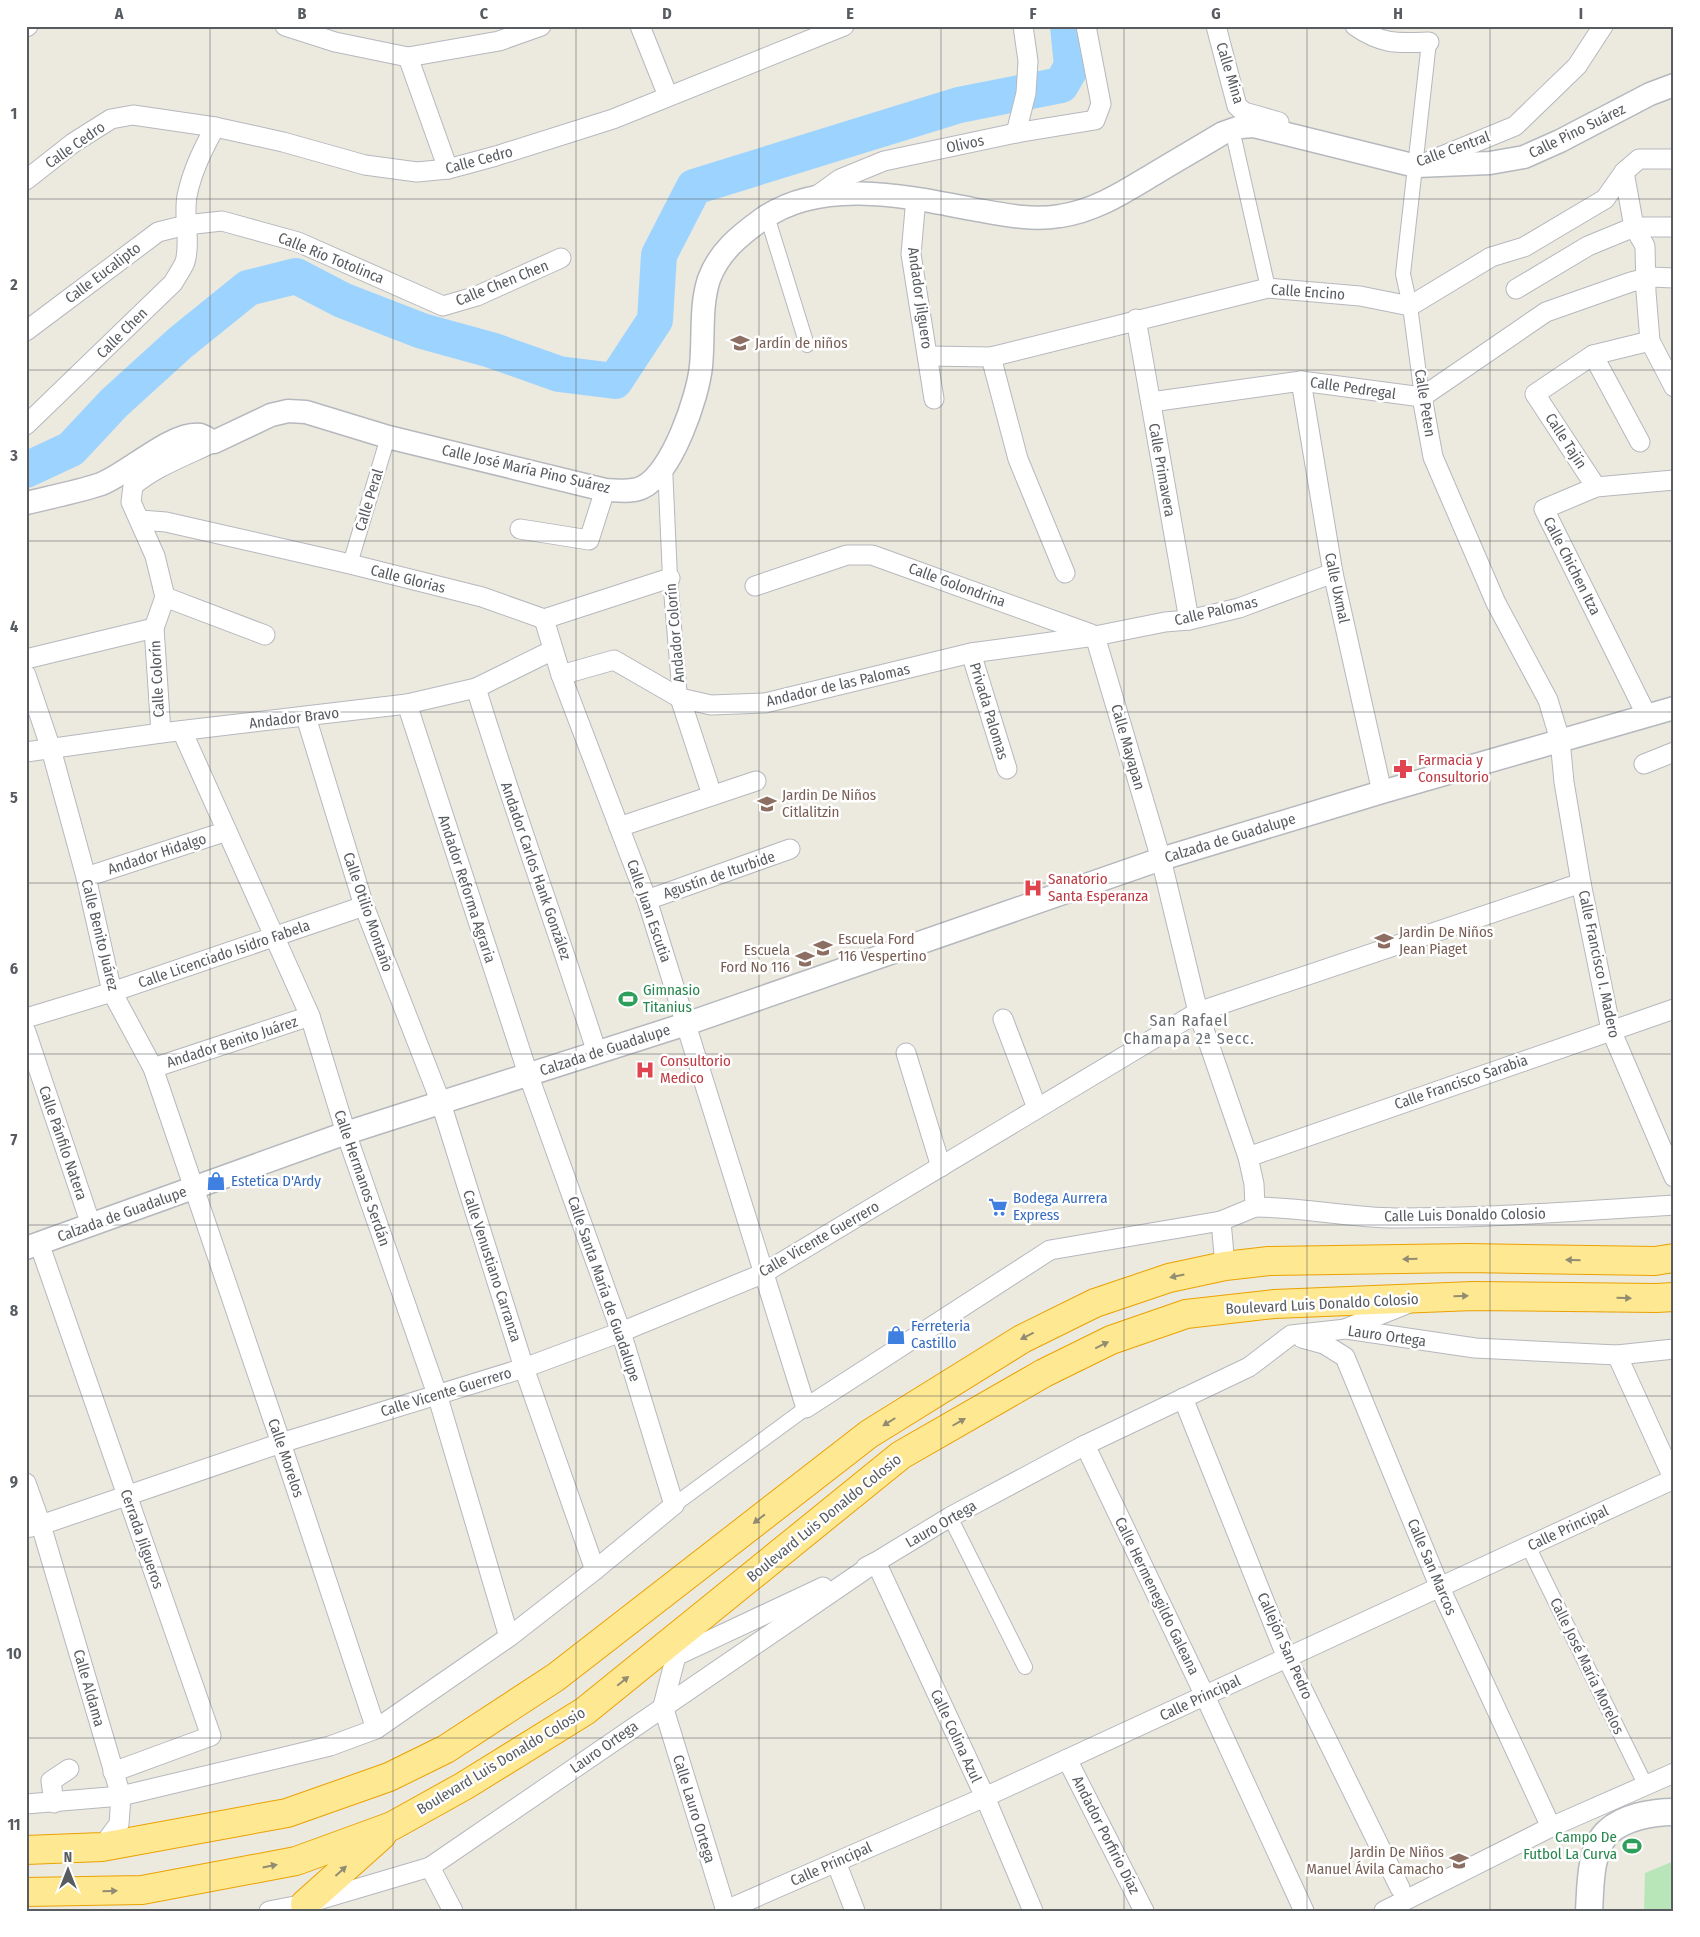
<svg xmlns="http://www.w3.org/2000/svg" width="1700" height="1937" font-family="'Fira Sans Condensed',sans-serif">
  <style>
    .pitch { fill: #b9e6b9 }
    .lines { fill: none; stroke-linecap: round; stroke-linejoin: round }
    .river { stroke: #9cd4ff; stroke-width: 36 }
    .pedestrian-casing { stroke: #b5b8bd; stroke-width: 16 }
    .minor-casing { stroke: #b5b8bd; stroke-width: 21 }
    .tertiary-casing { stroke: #b5b8bd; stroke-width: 25 }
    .secondary-casing { stroke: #b5b9bf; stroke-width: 29 }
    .trunk-casing { stroke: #eba100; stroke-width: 30 }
    .pedestrian { stroke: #fff; stroke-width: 14 }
    .minor { stroke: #fff; stroke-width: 19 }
    .tertiary { stroke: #fff; stroke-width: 22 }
    .secondary { stroke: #fff; stroke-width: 26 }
    .trunk { stroke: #ffe892; stroke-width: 28 }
    .oneway { fill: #928d72 }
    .grid { fill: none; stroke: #585c61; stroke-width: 1; stroke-opacity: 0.55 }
    .labels { text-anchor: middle; stroke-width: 5; stroke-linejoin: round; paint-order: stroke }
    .street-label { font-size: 15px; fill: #585c61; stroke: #fff }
    .education-label { font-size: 15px; fill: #785e54; stroke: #fff; text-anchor: start }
    .health-label { font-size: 15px; fill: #be3a42; stroke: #fff; text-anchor: start }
    .leisure-label { font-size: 15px; fill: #27864d; stroke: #fff; text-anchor: start }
    .shop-label { font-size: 15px; fill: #366cbe; stroke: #fff; text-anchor: start }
    .neighbourhood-label { font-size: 16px; letter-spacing: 1px; fill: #696e73; stroke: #fff }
    .neatline { fill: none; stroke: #585c61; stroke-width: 2 }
    .grid-label { font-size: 16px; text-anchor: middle; font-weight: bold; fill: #585c61 }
  </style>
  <rect width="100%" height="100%" fill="#ece9df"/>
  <path class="pitch" d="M1674 1861V1911H1644L1645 1873Z"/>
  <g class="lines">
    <path class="river" d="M26 470 71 449 114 403 180 343 248 288 296 276 342 300 422 331 491 350 559 374 615 381 655 320 659 255 694 187 959 105 1061 85 1072 66 1068 26"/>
    <g class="pedestrian-casing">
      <g id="pedestrian">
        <path d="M1232 129 1268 288"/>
        <path d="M767 216 807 345"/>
        <path d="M1422 397 1410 306 1403 274 1429 42"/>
        <path d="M665 466 670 578 680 698"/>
        <path d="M350 564 388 437"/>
        <path d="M674 1505 806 1408"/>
        <path d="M950 1517 1025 1667"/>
        <path d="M1528 1546 1646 1786"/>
      </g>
    </g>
    <g class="minor-casing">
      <g id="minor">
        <path d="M285 26 335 42 408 57 499 41 541 26"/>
        <path d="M640 26 668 96"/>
        <path d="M1216 26 1237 106 1244 112 1279 122"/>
        <path d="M1355 26C1383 45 1397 43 1429 42"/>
        <path d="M26 27 28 26"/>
        <path d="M408 57 448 169"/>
        <path d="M1016 133 1026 93 1028 61 1023 26"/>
        <path d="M1425 163 1515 126 1577 66 1603 26"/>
        <path d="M1624 172 1634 227 1645 246 1646 292 1650 341 1674 387"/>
        <path d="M26 180 73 143 111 119 133 115 215 127 283 142 365 165 417 172 448 169 496 156 613 119 844 26"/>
        <path d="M815 197 840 179 884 161 1016 133 1095 120 1101 104 1086 26"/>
        <path d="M916 198 911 254 934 399"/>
        <path d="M1516 289 1588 246 1634 227H1674"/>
        <path d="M1136 319 1189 620"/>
        <path d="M26 331 158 232 186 225 222 221 298 242 443 306 477 296 561 258"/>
        <path d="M1593 355 1640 442"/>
        <path d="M928 356 991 357 1268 288 1360 296 1410 306 1491 257 1524 247 1605 199 1624 172 1639 159H1674"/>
        <path d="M991 357 1018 459 1065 573"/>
        <path d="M1301 381 1333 573 1382 792"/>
        <path d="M1422 397 1433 457 1496 603 1548 700 1560 740 1564 782 1581 883 1611 1030 1674 1177"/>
        <path d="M1151 402 1301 381 1422 397 1546 312 1631 282 1651 277 1674 278"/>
        <path d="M26 425 173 283C177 276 182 269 185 262 191 241 183 218 187 196 192 171 203 149 215 127"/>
        <path d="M1596 487 1535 394 1593 355 1650 341"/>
        <path d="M140 520 166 522 350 564 482 597 544 619 670 578"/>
        <path d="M520 529 589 540 605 490"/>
        <path d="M755 586 847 555H872L1091 634"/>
        <path d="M165 597 265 635"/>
        <path d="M544 619 561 675 647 900 806 1408 1050 1250 1221 1221"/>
        <path d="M1095 636 1161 859 1198 1012 1248 1157 1254 1184 1255 1207 1221 1221 1225 1266"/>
        <path d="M971 653 1007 769"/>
        <path d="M26 659 154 628"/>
        <path d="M26 675 51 749 86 877 112 992 153 1068 281 1443 376 1729"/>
        <path d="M561 675 614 660 680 698 711 705 765 703 971 653 1095 636 1165 622 1189 620 1239 608 1333 573"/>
        <path d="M476 688C514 811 558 931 597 1053"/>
        <path d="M680 698 712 795"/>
        <path d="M1647 716 1544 509 1596 487 1674 480"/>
        <path d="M306 717 364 906 441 1103 524 1368 595 1570"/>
        <path d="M182 731 310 1016 346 1133 437 1394 509 1637"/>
        <path d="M161 733 154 628 165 597 155 556 131 502 133 486C154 467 188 455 214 442"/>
        <path d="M26 752 161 733 407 704 476 688 553 650"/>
        <path d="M1644 764 1674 752"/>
        <path d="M619 827 756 781"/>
        <path d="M86 877 227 831"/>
        <path d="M647 900 790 849"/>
        <path d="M26 1018 112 992 364 906"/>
        <path d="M1003 1019 1037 1108"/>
        <path d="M26 1032 91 1225"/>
        <path d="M906 1053 941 1167"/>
        <path d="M153 1068 310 1016"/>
        <path d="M1248 1157 1674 1009"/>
        <path d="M1255 1207C1303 1207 1349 1218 1396 1218 1489 1218 1581 1211 1674 1205"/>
        <path d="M39 1243 211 1736 113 1772"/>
        <path d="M1347 1328 1407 1304"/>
        <path d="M1302 1338 1324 1344 1345 1357 1440 1588 1551 1827"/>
        <path d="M1617 1355 1674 1480"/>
        <path d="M1183 1398 1287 1658 1400 1888"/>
        <path d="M1085 1445 1205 1696 1304 1911"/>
        <path d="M26 1483 41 1525 121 1796 119 1824 102 1847"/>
        <path d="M26 1528 41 1525 281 1443 524 1368 621 1332 762 1274 1198 1012 1581 883"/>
        <path d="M866 1567 876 1562 985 1797 1033 1911"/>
        <path d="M1067 1759 1144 1911"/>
        <path d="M54 1803 51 1781 69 1769"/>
        <path d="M26 1804 121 1796 330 1746 376 1729 509 1637 595 1570 674 1505 621 1332 528 1074 407 704"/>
        <path d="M836 1862 855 1911"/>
        <path d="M430 1867 453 1911"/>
        <path d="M269 1911 305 1904 430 1867 876 1562 950 1517 1085 1445 1249 1367 1291 1335 1346 1329 1475 1348 1617 1355 1674 1349"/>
        <path d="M724 1911 985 1797 1674 1479"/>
        <path d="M726 1911 663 1706 676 1656 823 1587"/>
        <path d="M1384 1911 1551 1827 1674 1773"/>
      </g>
    </g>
    <g class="tertiary-casing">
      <g id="tertiary">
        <path d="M26 503C51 497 77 492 101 484 129 473 171 432 200 435 204 436 209 440 214 442L271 415 288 411 306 412 388 437 605 490C617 490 632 493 643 487 672 473 698 397 701 366 704 337 700 306 709 279 719 252 739 236 761 220 820 177 906 196 972 209 1001 214 1030 221 1060 216 1095 211 1124 192 1154 174 1177 160 1200 147 1223 133L1240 127 1254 126 1416 166 1490 163 1524 157 1560 141 1650 94 1674 85"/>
        <path d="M26 1248 346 1133 686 1024 1161 859 1382 792 1674 708"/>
      </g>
    </g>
    <g class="secondary-casing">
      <path id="secondary" d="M1589 1911C1590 1896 1590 1879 1593 1864 1595 1854 1600 1839 1608 1832 1624 1817 1652 1812 1674 1812"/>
    </g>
    <g class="trunk-casing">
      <g id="trunk">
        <path d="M26 1850 102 1847 287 1813 389 1777 446 1749 556 1677 869 1434 1022 1339 1095 1303 1169 1278 1225 1266 1269 1261 1467 1258 1655 1261 1674 1258"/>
        <path d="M26 1892 142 1890 296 1861 392 1826 464 1786 585 1711 901 1455 1044 1373 1111 1340 1186 1314 1274 1304 1473 1296 1656 1298 1674 1297"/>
        <path d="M305 1904 382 1835"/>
      </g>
    </g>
    <use href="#pedestrian" class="pedestrian"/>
    <use href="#minor" class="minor"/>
    <use href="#tertiary" class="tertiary"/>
    <use href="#secondary" class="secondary"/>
    <use href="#trunk" class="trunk"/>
  </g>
  <defs><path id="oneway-solid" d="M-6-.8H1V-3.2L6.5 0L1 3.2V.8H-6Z" transform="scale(1.25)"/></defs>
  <g class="oneway">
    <use href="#oneway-solid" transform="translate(1410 1259) rotate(179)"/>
    <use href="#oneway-solid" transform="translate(1573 1260) rotate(-179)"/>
    <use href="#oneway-solid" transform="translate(1177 1276) rotate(168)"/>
    <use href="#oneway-solid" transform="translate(1461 1296) rotate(-2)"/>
    <use href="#oneway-solid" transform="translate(1624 1298) rotate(1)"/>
    <use href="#oneway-solid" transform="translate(1027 1336) rotate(153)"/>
    <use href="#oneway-solid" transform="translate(1102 1345) rotate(-26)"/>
    <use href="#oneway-solid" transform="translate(889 1422) rotate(148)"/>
    <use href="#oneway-solid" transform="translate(959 1422) rotate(-30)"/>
    <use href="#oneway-solid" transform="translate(759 1519) rotate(142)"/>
    <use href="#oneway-solid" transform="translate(623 1681) rotate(-39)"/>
    <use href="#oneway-solid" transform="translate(270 1866) rotate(-11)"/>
    <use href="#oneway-solid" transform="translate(341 1871) rotate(-42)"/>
    <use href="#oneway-solid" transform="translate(110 1891) rotate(-1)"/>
  </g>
  <path class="grid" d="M210 26V1911M393 26V1911M576 26V1911M759 26V1911M941 26V1911M1124 26V1911M1307 26V1911M1490 26V1911M26 199H1674M26 370H1674M26 541H1674M26 712H1674M26 883H1674M26 1054H1674M26 1225H1674M26 1396H1674M26 1567H1674M26 1738H1674"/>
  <defs>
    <g id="school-bare" transform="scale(1.5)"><path d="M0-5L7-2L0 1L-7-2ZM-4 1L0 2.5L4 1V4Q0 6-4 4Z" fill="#8d6e63" stroke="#fff" stroke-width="2.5" paint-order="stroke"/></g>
    <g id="pharmacy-bare" transform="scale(1.5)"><path d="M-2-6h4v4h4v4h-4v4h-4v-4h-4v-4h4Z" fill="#e0444e" stroke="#fff" stroke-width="2.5" paint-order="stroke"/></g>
    <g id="hospital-bare" transform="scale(1.5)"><path d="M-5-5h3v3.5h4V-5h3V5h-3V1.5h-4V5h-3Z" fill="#e0444e" stroke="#fff" stroke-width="2.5" paint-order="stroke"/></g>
    <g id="stadium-bare" transform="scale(1.5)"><path d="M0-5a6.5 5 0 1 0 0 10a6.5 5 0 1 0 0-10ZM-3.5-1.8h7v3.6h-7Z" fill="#2e9e5b" stroke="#fff" stroke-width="2.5" paint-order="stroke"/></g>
    <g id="shop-bare" transform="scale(1.5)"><path d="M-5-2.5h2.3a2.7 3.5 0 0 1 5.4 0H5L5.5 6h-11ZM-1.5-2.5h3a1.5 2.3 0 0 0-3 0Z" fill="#3f7fe0" stroke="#fff" stroke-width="2.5" paint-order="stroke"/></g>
    <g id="supermarket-bare" transform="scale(1.5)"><path d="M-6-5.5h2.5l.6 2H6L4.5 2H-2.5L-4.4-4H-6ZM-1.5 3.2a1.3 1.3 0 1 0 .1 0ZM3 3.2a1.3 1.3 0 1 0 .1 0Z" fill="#3f7fe0" stroke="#fff" stroke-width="2.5" paint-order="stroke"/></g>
  </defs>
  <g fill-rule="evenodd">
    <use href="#school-bare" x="740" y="343"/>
    <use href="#pharmacy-bare" x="1403" y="769"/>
    <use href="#school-bare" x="767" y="804"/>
    <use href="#hospital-bare" x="1033" y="888"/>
    <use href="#school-bare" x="1384" y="941"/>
    <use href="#school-bare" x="823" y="948"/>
    <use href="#school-bare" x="805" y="959"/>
    <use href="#stadium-bare" x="628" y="999"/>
    <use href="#hospital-bare" x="645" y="1070"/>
    <use href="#shop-bare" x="216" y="1181"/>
    <use href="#supermarket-bare" x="998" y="1207"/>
    <use href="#shop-bare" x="896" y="1335"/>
    <use href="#stadium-bare" x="1632" y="1846"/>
    <use href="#school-bare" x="1459" y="1861"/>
  </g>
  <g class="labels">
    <g class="street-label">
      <text transform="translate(1230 73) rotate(73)" y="5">Calle Mina</text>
      <text transform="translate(1577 131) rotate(-26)" y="5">Calle Pino Suárez</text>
      <text transform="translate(965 144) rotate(-12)" y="5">Olivos</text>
      <text transform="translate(75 145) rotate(-35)" y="5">Calle Cedro</text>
      <text transform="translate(1453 149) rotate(-20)" y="5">Calle Central</text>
      <text transform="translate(479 160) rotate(-15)" y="5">Calle Cedro</text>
      <text transform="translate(331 258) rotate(22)" y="5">Calle Río Totolinca</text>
      <text transform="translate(103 273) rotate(-37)" y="5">Calle Eucalipto</text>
      <text transform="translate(502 283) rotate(-22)" y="5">Calle Chen Chen</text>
      <text transform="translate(1308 292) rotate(4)" y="5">Calle Encino</text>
      <text transform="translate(920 298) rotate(82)" y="5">Andador Jilguero</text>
      <text transform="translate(122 333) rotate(-45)" y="5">Calle Chen</text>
      <text transform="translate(1353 388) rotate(8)" y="5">Calle Pedregal</text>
      <text transform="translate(1425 403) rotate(81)" y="5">Calle Peten</text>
      <text transform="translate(1566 441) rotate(57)" y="5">Calle Tajín</text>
      <text transform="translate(526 469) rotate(13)" y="5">Calle José María Pino Suárez</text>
      <text transform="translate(1162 470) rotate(80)" y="5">Calle Primavera</text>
      <text transform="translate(369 500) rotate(-73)" y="5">Calle Peral</text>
      <text transform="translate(1572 566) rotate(63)" y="5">Calle Chichen Itza</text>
      <text transform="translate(408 579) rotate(14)" y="5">Calle Glorias</text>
      <text transform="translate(957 585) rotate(20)" y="5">Calle Golondrina</text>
      <text transform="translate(1337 588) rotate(78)" y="5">Calle Uxmal</text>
      <text transform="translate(1216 611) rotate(-13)" y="5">Calle Palomas</text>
      <text transform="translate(675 633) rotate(-95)" y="5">Andador Colorín</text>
      <text transform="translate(157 679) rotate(-93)" y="5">Calle Colorín</text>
      <text transform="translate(838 685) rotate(-13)" y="5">Andador de las Palomas</text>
      <text transform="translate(989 711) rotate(73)" y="5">Privada Palomas</text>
      <text transform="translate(294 718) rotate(-7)" y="5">Andador Bravo</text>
      <text transform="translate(1128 747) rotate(74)" y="5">Calle Mayapan</text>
      <text transform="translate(1230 838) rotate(-17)" y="5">Calzada de Guadalupe</text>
      <text transform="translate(157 854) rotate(-18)" y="5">Andador Hidalgo</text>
      <text transform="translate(536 871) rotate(71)" y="5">Andador Carlos Hank González</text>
      <text transform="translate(719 875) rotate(-19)" y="5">Agustín de Iturbide</text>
      <text transform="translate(467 889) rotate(72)" y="5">Andador Reforma Agraria</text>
      <text transform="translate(649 911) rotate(71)" y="5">Calle Juan Escutia</text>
      <text transform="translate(368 912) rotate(71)" y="5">Calle Otilio Montaño</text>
      <text transform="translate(100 935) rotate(76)" y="5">Calle Benito Juárez</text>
      <text transform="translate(224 954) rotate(-19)" y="5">Calle Licenciado Isidro Fabela</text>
      <text transform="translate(1599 964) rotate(78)" y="5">Calle Francisco I. Madero</text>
      <text transform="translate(232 1042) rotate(-18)" y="5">Andador Benito Juárez</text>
      <text transform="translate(605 1050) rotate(-18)" y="5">Calzada de Guadalupe</text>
      <text transform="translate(1461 1082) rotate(-19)" y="5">Calle Francisco Sarabia</text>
      <text transform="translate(63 1143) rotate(71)" y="5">Calle Pánfilo Natera</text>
      <text transform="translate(362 1178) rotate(71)" y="5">Calle Hermanos Serdán</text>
      <text transform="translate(122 1214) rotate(-20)" y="5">Calzada de Guadalupe</text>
      <text transform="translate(1465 1215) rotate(-1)" y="5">Calle Luis Donaldo Colosio</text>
      <text transform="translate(819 1239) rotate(-30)" y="5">Calle Vicente Guerrero</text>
      <text transform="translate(492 1266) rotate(72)" y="5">Calle Venustiano Carranza</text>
      <text transform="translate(604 1289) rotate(71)" y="5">Calle Santa María de Guadalupe</text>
      <text transform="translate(1322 1304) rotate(-3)" y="5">Boulevard Luis Donaldo Colosio</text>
      <text transform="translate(1387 1336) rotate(8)" y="5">Lauro Ortega</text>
      <text transform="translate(446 1392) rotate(-17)" y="5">Calle Vicente Guerrero</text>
      <text transform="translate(286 1458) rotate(71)" y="5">Calle Morelos</text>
      <text transform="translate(824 1518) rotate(-39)" y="5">Boulevard Luis Donaldo Colosio</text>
      <text transform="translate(941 1524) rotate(-30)" y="5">Lauro Ortega</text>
      <text transform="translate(1568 1528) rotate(-25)" y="5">Calle Principal</text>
      <text transform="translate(142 1539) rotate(71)" y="5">Cerrada Jilgueros</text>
      <text transform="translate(1432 1567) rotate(67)" y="5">Calle San Marcos</text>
      <text transform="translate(1157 1596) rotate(64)" y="5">Calle Hermenegildo Galeana</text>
      <text transform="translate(1285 1646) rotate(66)" y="5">Callejón San Pedro</text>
      <text transform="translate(1587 1666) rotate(64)" y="5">Calle José María Morelos</text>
      <text transform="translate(89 1688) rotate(74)" y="5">Calle Aldama</text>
      <text transform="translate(1200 1698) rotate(-25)" y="5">Calle Principal</text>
      <text transform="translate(956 1736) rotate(65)" y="5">Calle Colina Azul</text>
      <text transform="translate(604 1747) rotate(-35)" y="5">Lauro Ortega</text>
      <text transform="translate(501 1761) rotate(-31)" y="5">Boulevard Luis Donaldo Colosio</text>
      <text transform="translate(694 1809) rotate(73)" y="5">Calle Lauro Ortega</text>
      <text transform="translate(1106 1835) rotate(63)" y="5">Andador Porfirio Díaz</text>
      <text transform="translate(831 1864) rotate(-24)" y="5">Calle Principal</text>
    </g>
    <g class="education-label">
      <text x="755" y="348">Jardín de niños</text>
      <text x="782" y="800">Jardin De Niños<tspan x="782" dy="17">Citlalitzin</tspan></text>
      <text x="1399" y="937">Jardin De Niños<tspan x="1399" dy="17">Jean Piaget</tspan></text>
      <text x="838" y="944">Escuela Ford<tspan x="838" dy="17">116 Vespertino</tspan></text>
      <text x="790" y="955" text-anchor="end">Escuela<tspan x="790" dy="17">Ford No 116</tspan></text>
      <text x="1444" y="1857" text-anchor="end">Jardin De Niños<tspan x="1444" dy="17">Manuel Ávila Camacho</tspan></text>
    </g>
    <g class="health-label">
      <text x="1418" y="765">Farmacia y<tspan x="1418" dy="17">Consultorio</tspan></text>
      <text x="1048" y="884">Sanatorio<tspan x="1048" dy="17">Santa Esperanza</tspan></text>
      <text x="660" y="1066">Consultorio<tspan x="660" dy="17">Medico</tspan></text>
    </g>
    <g class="leisure-label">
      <text x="643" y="995">Gimnasio<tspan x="643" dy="17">Titanius</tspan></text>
      <text x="1617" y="1842" text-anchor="end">Campo De<tspan x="1617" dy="17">Futbol La Curva</tspan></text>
    </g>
    <g class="shop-label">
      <text x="231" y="1186">Estetica D'Ardy</text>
      <text x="1013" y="1203">Bodega Aurrera<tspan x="1013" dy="17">Express</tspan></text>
      <text x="911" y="1331">Ferreteria<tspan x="911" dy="17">Castillo</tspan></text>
    </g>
    <g class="neighbourhood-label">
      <text x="1189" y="1026">San Rafael<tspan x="1189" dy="18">Chamapa 2ª Secc.</tspan></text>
    </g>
  </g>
  <rect width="1700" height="1937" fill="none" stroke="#ffffff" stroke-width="55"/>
  <g transform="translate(68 1870)" stroke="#ffffff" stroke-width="4" paint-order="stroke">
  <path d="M0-4L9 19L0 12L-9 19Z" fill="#585c61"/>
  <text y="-8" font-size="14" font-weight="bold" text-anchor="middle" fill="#585c61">N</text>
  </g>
  <rect x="28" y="28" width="1644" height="1882" class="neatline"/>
  <g class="grid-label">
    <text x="119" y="19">A</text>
    <text x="302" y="19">B</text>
    <text x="484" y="19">C</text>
    <text x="667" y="19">D</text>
    <text x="850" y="19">E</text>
    <text x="1033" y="19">F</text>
    <text x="1216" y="19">G</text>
    <text x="1398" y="19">H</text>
    <text x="1581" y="19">I</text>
    <text x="14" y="119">1</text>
    <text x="14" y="290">2</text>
    <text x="14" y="461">3</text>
    <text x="14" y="632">4</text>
    <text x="14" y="803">5</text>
    <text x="14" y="974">6</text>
    <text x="14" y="1145">7</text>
    <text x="14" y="1316">8</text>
    <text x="14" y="1487">9</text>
    <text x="14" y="1659">10</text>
    <text x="14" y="1830">11</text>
  </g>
</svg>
